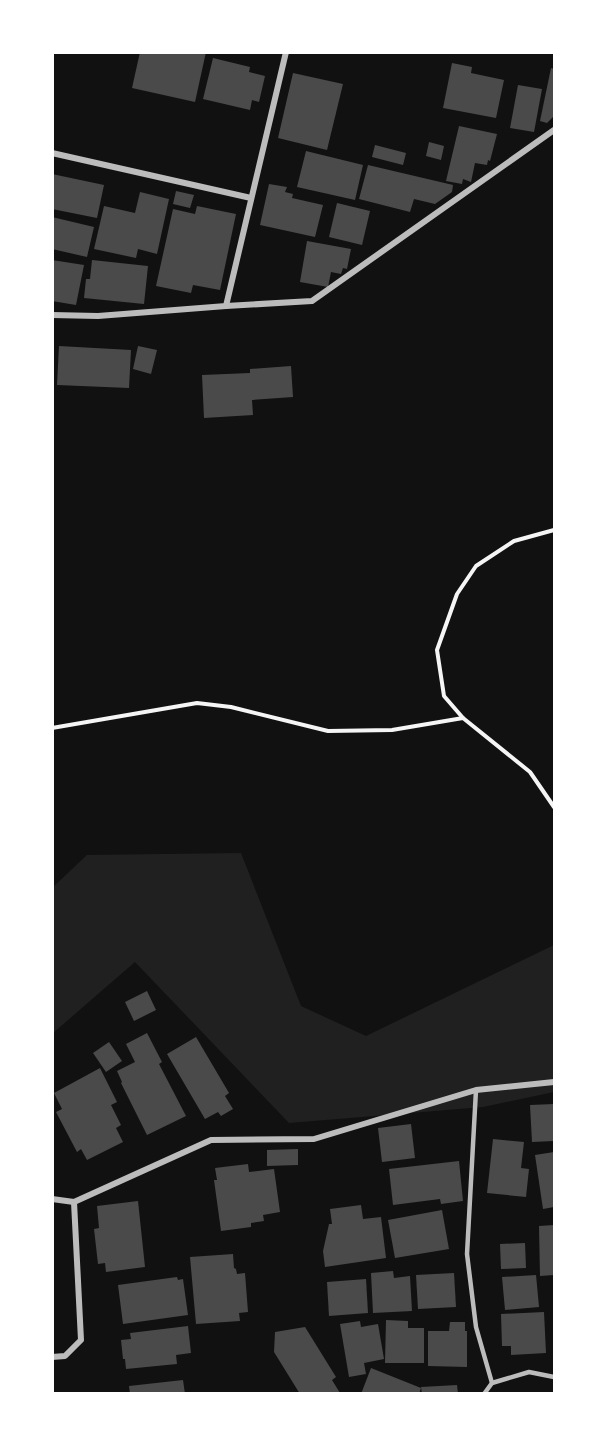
<svg xmlns="http://www.w3.org/2000/svg" width="607" height="1446" font-family="Barlow,sans-serif">
  <style>
    .green { fill: #202020 }
    .building { fill: #4a4a4a }
    .lines { fill: none; stroke-linecap: round; stroke-linejoin: round }
    .path { stroke: #f5f5f5; stroke-width: 4 }
    .service { stroke: #bcbcbc; stroke-width: 4.5 }
    .minor { stroke: #bcbcbc; stroke-width: 6 }
  </style>
  <rect width="100%" height="100%" fill="#111"/>
  <path class="green" d="M241 853 301 1006 366 1036 554 945V1092L483 1107 289 1123 135 962 53 1033V887L87 855Z"/>
  <g class="building">
    <path d="M140 52H206L195 102 132 88Z"/>
    <path d="M213 58 250 67 249 72 265 76 259 102 252 100 250 110 203 99Z"/>
    <path d="M452 63 472 67 471 73 504 80 496 118 443 108Z"/>
    <path d="M551 68 554 69V116L547 123 540 121Z"/>
    <path d="M293 73 343 84 327 150 278 138Z"/>
    <path d="M518 85 542 89 534 132 510 128Z"/>
    <path d="M459 126 497 134 490 161 488 160 487 165 475 163 471 182 463 179 462 184 446 181Z"/>
    <path d="M429 142 444 146 441 160 426 156Z"/>
    <path d="M375 145 406 153 403 165 372 157Z"/>
    <path d="M306 151 363 165 355 200 297 187Z"/>
    <path d="M368 165 453 185 452 192 435 204 414 199 410 212 359 199Z"/>
    <path d="M52 174 104 185 97 218 52 209Z"/>
    <path d="M269 184 287 187 285 192 293 194 292 198 323 205 315 237 260 225Z"/>
    <path d="M176 191 194 195 190 208 173 204Z"/>
    <path d="M140 192 169 199 157 254 138 249 136 258 94 249 104 206 135 213Z"/>
    <path d="M337 203 370 211 362 245 329 237Z"/>
    <path d="M197 206 236 214 220 290 193 285 191 293 156 286 173 209 195 214Z"/>
    <path d="M52 217 94 227 87 257 52 249Z"/>
    <path d="M307 241 351 249 347 269 343 268 341 274 331 272 328 287 300 282Z"/>
    <path d="M52 260 84 265 76 305 52 301Z"/>
    <path d="M92 260 148 266 144 304 84 298 86 279H90Z"/>
    <path d="M59 346 131 350 129 388 57 385Z"/>
    <path d="M138 346 157 350 151 374 133 369Z"/>
    <path d="M291 366 293 397 252 400 253 415 204 418 202 375 250 373V369Z"/>
    <path d="M147 991 156 1010 134 1021 125 1002Z"/>
    <path d="M147 1033 162 1062 159 1064 186 1116 147 1135 121 1083 122 1082 117 1071 135 1062 126 1044Z"/>
    <path d="M196 1037 229 1093 225 1096 233 1109 221 1116 218 1112 205 1119 167 1054Z"/>
    <path d="M109 1042 122 1061 106 1072 93 1053Z"/>
    <path d="M100 1068 117 1102 111 1105 121 1125 116 1128 123 1142 87 1160 81 1149 77 1152 56 1112 62 1109 54 1093Z"/>
    <path d="M554 1104V1141L532 1142 530 1105Z"/>
    <path d="M411 1124 415 1158 382 1162 378 1128Z"/>
    <path d="M493 1139 524 1142 521 1168 529 1169 526 1197 487 1193Z"/>
    <path d="M298 1149V1165L267 1166V1150Z"/>
    <path d="M554 1152V1207L543 1209 535 1155Z"/>
    <path d="M459 1161 463 1201 441 1204 440 1199 393 1205 389 1169Z"/>
    <path d="M248 1164 249 1172 274 1169 280 1212 263 1215 264 1221 251 1223V1227L221 1231 214 1180H217L215 1168Z"/>
    <path d="M138 1201 145 1267 106 1272 105 1263 98 1264 94 1229 99 1228 97 1206Z"/>
    <path d="M361 1205 363 1219 381 1217 386 1258 325 1267 323 1251 329 1224H332L330 1209Z"/>
    <path d="M442 1210 449 1249 395 1258 388 1220Z"/>
    <path d="M554 1225V1275L540 1276 539 1226Z"/>
    <path d="M525 1243 526 1268 501 1269 500 1244Z"/>
    <path d="M233 1254 234 1268 236 1269 237 1274 245 1273 248 1312 239 1313 240 1321 196 1324 190 1257Z"/>
    <path d="M393 1271 394 1278 410 1276 412 1311 373 1313 371 1273Z"/>
    <path d="M454 1273 456 1307 418 1309 416 1275Z"/>
    <path d="M536 1275 539 1307 505 1310 502 1277Z"/>
    <path d="M177 1277 178 1280 183 1279 188 1315 123 1324 118 1285Z"/>
    <path d="M366 1279 368 1313 329 1316 327 1282Z"/>
    <path d="M544 1312 546 1353 511 1355V1346H502L501 1314Z"/>
    <path d="M386 1320 408 1321V1328H424V1363H385Z"/>
    <path d="M360 1321 361 1327 378 1324 384 1359 364 1363 366 1374 349 1377 340 1324Z"/>
    <path d="M450 1322H465V1331H467V1367L428 1366V1331H449Z"/>
    <path d="M188 1326 191 1353 176 1355 177 1364 126 1369 125 1359H123L121 1340 131 1339 130 1333Z"/>
    <path d="M305 1327 336 1377 332 1380 340 1393 338 1394H300L274 1352 275 1332Z"/>
    <path d="M371 1368 421 1388 419 1394H361Z"/>
    <path d="M183 1380 185 1394H130L129 1386Z"/>
    <path d="M457 1385 458 1394H422L421 1387Z"/>
  </g>
  <g class="lines">
    <g class="path">
      <path d="M554 530 514 541 476 566 457 594 437 650 444 696 463 718 530 772 554 807"/>
      <path d="M52 728 197 703 231 707 328 731 392 730 463 718"/>
    </g>
    <g class="service">
      <path d="M476 1090 467 1254 476 1327 492 1383 484 1394"/>
      <path d="M492 1383 529 1372 554 1377"/>
    </g>
    <g class="minor">
      <path d="M52 153 251 198"/>
      <path d="M226 306 312 301 554 130"/>
      <path d="M52 315 98 316 226 306 286 52"/>
      <path d="M52 1199 74 1202 211 1140 314 1139 476 1090 554 1082"/>
      <path d="M52 1357 65 1356 81 1340 74 1202"/>
    </g>
  </g>
  <rect width="607" height="1446" fill="none" stroke="#ffffff" stroke-width="108"/>
</svg>
